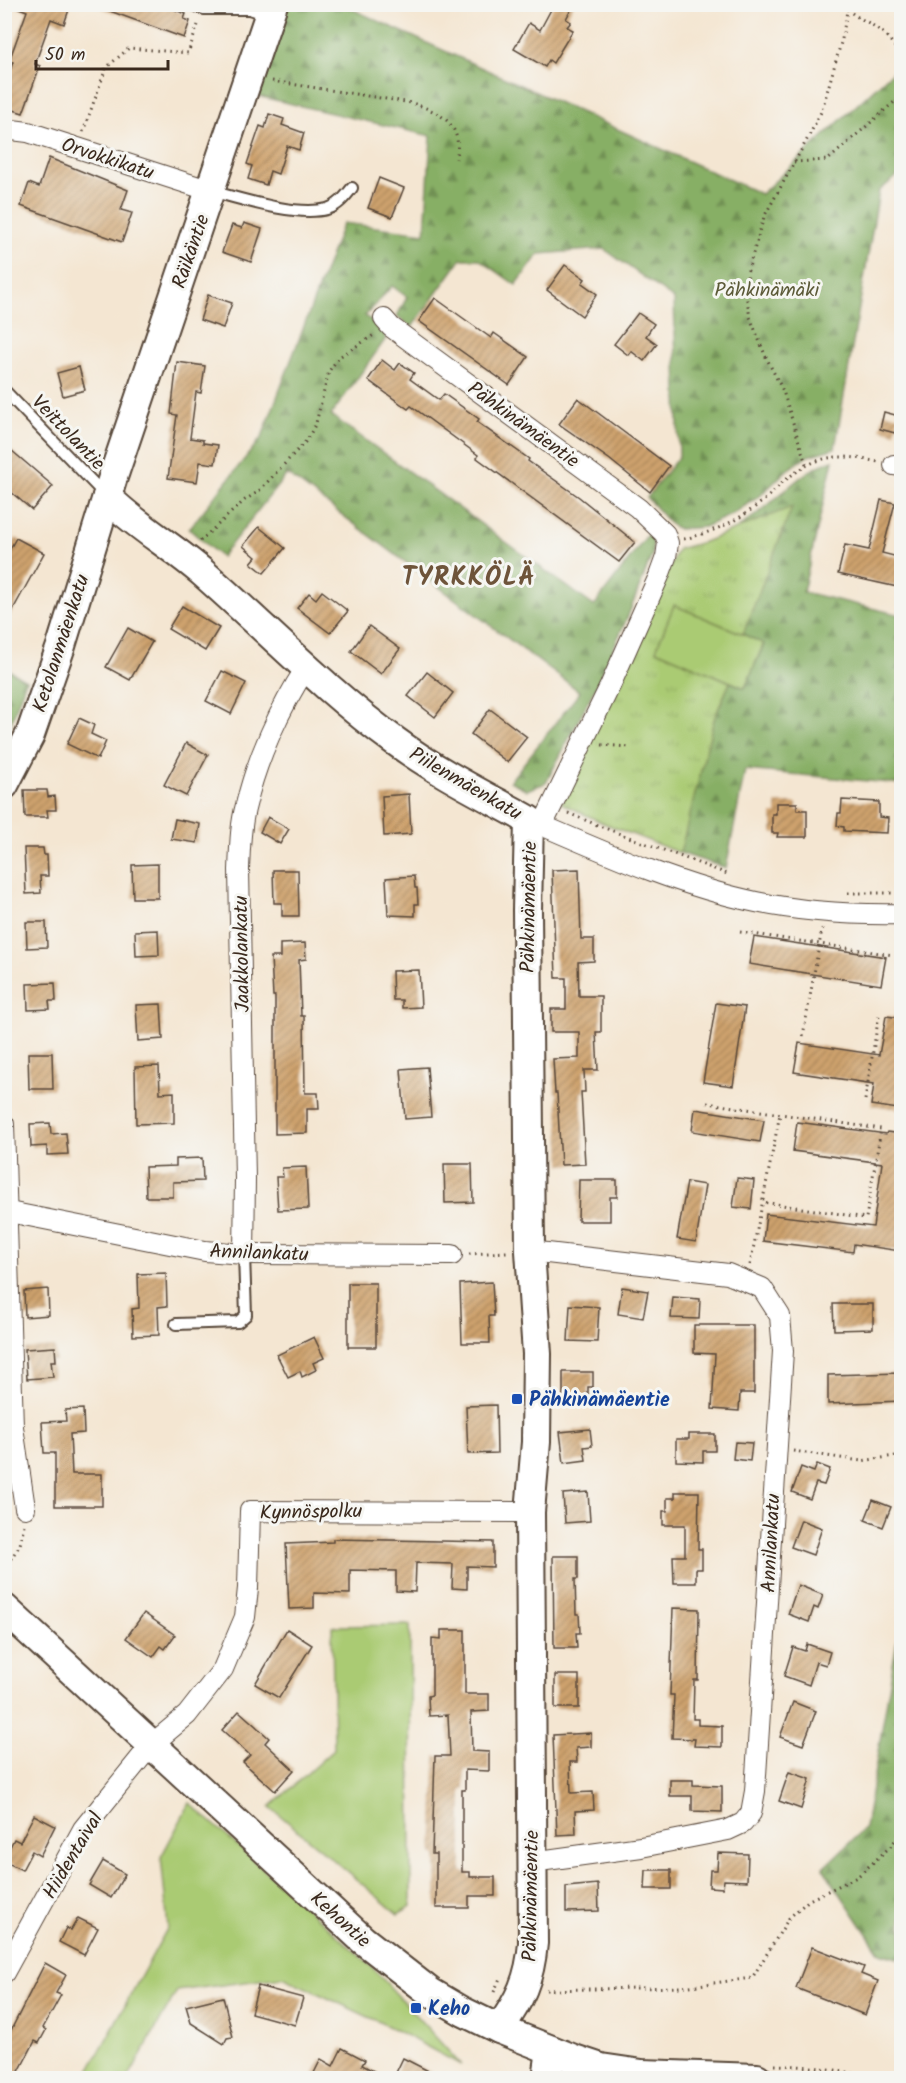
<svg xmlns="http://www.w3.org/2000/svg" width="906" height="2083" font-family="Kalam,sans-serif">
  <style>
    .grass { fill: #aacb73; stroke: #727a48; stroke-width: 1.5 }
    .forest { fill: url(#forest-firs); stroke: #616c42; stroke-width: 1.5 }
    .park { fill: url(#park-tufts); stroke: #727a48; stroke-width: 1.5 }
    .building { fill: url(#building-hatch) }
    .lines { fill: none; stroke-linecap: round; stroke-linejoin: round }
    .lane-casing { stroke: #574639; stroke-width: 14 }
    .street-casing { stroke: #574639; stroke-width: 22 }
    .secondary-casing { stroke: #574639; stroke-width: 32 }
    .path { stroke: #574639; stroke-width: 3; stroke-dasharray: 1.5 4.5; stroke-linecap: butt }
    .lane { stroke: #fff; stroke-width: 10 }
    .street { stroke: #fff; stroke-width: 20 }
    .secondary { stroke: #fff; stroke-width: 28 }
    .transit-dot { fill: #1a4fb4; stroke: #f6f6f2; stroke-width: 2 }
    .labels { text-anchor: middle; stroke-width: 6; stroke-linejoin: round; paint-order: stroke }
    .street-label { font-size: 20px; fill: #3b2a1e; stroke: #f6f6f2 }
    .park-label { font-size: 20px; fill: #5c5a38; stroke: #f6f6f2 }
    .transit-label { font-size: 20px; font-weight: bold; fill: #164399; stroke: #f6f6f2; text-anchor: start }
    .district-label { font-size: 26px; font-weight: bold; letter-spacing: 1.5px; fill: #6e543a; stroke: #f6f6f2 }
  </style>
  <defs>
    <pattern id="forest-firs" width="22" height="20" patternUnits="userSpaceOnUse" patternTransform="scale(1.5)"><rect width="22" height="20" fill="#87af65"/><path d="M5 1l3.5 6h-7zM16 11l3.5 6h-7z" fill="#708f53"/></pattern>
    <pattern id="park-tufts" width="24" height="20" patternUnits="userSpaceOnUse" patternTransform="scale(1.5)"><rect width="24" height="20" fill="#aacb73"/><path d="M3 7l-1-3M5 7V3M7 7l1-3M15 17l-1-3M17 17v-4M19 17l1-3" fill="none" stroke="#93ae63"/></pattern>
    <pattern id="building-hatch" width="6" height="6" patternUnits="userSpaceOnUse" patternTransform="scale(1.5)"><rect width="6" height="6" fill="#cea26d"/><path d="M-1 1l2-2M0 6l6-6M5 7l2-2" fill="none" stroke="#a88459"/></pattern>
  </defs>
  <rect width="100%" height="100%" fill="#f6f6f2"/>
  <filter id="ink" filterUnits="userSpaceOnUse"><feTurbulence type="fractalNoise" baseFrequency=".0167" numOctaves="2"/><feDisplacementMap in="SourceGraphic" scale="12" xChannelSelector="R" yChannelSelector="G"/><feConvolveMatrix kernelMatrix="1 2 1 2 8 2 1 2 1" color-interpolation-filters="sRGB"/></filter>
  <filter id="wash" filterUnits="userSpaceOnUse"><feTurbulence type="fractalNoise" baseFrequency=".008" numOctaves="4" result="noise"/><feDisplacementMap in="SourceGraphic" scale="24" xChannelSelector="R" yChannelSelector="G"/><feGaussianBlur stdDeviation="1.35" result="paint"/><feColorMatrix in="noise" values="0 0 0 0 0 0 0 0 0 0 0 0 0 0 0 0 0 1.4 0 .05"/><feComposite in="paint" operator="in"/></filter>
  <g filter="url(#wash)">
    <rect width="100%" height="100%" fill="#f4e6d2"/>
    <g class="grass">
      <path d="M674 605 764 643 745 688 655 650Z"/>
      <path d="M410 1625 411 1906 398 1914 270 1807 334 1749 332 1626Z"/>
      <path d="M190 1803 371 1966 461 2065 394 2029 283 1977 177 1991 128 2078H85L168 1927 161 1857Z"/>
    </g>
    <g class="forest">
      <path d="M286 5H343L761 194 901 64V173L879 191 835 448 808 456 787 470 760 496 731 515 704 527 679 529 671 525 647 498 679 456 674 299 604 249 539 254 516 285 479 259H461L412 327 397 316 407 297 392 286 365 316 386 331 385 340 331 415 594 606 649 533 653 539 652 555 628 616 597 684 546 783 527 790 510 781 580 692 287 474 221 557 189 529 262 437 343 223 425 233 431 136 253 95Z"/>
      <path d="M833 460 803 592 901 615V784L745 770 726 868 680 853 714 719 730 682 745 688 764 644 743 634 791 508 737 529C747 521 758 514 767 506 790 487 804 470 833 460Z"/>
      <path d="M5 668 26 680 5 740Z"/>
      <path d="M901 1618 902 1959H901L880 1953 823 1868 865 1828Z"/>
    </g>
    <path class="park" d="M792 507 743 634 674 605 656 650 730 682 714 719 680 853 603 823 561 803 678 549 704 542Z"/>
    <g id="blocks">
      <g class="building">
        <path d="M16 4H71L64 24 51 19 35 64 40 66 23 113 4 107V87L13 62 9 61 27 11 16 7Z"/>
        <path d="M96 4H160L186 14 184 19 190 21 184 38 96 6Z"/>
        <path d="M554 4H574L566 19 571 22 567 27 573 30 553 63 549 60 545 67 514 49 529 23 540 30Z"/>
        <path d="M269 114 284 119 282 125 304 133 299 150 287 146 278 174 270 171 266 185 248 179 252 166 247 164 260 126 265 128Z"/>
        <path d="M49 158 128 190 121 210 132 213 122 242 21 206 29 183 39 187Z"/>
        <path d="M379 178 404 188 392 217 368 208Z"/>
        <path d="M244 223 262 229 251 262 222 252 232 225 242 228Z"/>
        <path d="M565 265 585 279 582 283 597 294 582 316 547 290Z"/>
        <path d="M208 295 232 303 223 328 200 320Z"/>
        <path d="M435 298 491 338 494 333 528 357 509 385 419 321Z"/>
        <path d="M638 313 654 324 646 336 657 344 644 361 631 351 628 355 614 344Z"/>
        <path d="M382 360 395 370 400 363 414 373 410 379 439 400 444 394 479 419 477 422 529 459 528 461 579 497 635 542 619 562 477 458 478 455 411 406 408 409 368 380Z"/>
        <path d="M177 362 205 366 201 393 196 392 190 438 203 440V443L218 445 215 464 200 462 197 482 168 478 177 415 171 414Z"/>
        <path d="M79 367 85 390 63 396 57 373Z"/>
        <path d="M578 398 669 466 650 492 609 459 559 424Z"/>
        <path d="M884 412 899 416 895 433 880 429Z"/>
        <path d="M4 444 53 486 32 510 4 486Z"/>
        <path d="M881 500 895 503 882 553 902 558V588L838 574 845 545 869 550Z"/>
        <path d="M259 527 285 548 264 573 251 563 256 557 243 546Z"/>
        <path d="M16 538 44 553 4 626V560Z"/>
        <path d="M322 591 348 611 330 633 297 608 309 593 316 599Z"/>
        <path d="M182 606 219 628 205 651 168 629Z"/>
        <path d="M369 626 400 649 381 674 351 651Z"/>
        <path d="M128 628 152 642 130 680 106 667Z"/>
        <path d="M222 671 246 683 231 714 206 701Z"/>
        <path d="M427 672 453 693 435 717 408 696Z"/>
        <path d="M490 709 527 737 507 762 471 734Z"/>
        <path d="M79 718 94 725 91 734 106 741 98 759 67 744Z"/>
        <path d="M186 743 208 755 186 796 164 785Z"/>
        <path d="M24 790H47L48 797 55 796 56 810H47L48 817H25Z"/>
        <path d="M409 794 411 834 384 836 382 796Z"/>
        <path d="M842 800 879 802V817L888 818 887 833 844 831V827L837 826 838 813H841Z"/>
        <path d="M776 803H797V810H807V837H777L778 833H772V814H776Z"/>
        <path d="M268 817 289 829 280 844 260 832Z"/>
        <path d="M175 819 200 824 197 843 171 839Z"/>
        <path d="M24 848H43L44 855H47L48 876H40L41 893 26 894Z"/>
        <path d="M158 864V898H133L132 865Z"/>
        <path d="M579 869 581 939H594V961L578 962 579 996H601V1032H596L598 1070H584L585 1092H581L585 1164 561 1165 557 1093H555L553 1059 579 1058V1032H551V1009H566V978H556L552 870Z"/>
        <path d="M273 870H298L299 916H282V903H274Z"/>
        <path d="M414 876 415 888H417L418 904H415V916L388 915 386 878Z"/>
        <path d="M26 922H46L47 947 27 948Z"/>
        <path d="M158 930 159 955 136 956 135 931Z"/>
        <path d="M754 937 886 957 881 985 749 964Z"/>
        <path d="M305 943 306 959 299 960 301 1016H304L305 1093H318L319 1109H307V1133L275 1134V996H273L271 957H280V944Z"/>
        <path d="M419 970 421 1007 402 1008V1000H393L392 971Z"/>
        <path d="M55 983 56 1001H49L50 1009 28 1010 27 984Z"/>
        <path d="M716 1003 745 1007 733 1086 703 1082Z"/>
        <path d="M161 1004 163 1039 138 1041 136 1005Z"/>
        <path d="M886 1016 902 1018V1091L898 1109 871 1105 874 1084 794 1072 799 1043 879 1055Z"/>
        <path d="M28 1053H52L53 1089H29Z"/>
        <path d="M159 1066 160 1093 174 1092V1123L136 1124 135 1067Z"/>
        <path d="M427 1067 431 1117 405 1119 401 1069Z"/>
        <path d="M695 1109 764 1120 760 1142 692 1131Z"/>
        <path d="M797 1122 886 1134 887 1132 902 1134V1238L900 1251 854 1244 853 1252 763 1241 766 1214 873 1227 882 1163 793 1151Z"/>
        <path d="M50 1123 51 1134 66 1133 68 1154 47 1155V1146L31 1147 30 1124Z"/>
        <path d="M202 1158 203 1181 173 1182V1197H146L145 1167 176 1166V1159Z"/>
        <path d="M444 1164H472L473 1202 445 1203Z"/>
        <path d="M306 1167 308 1209 278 1210 276 1177H283L282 1168Z"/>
        <path d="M737 1178 754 1180 751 1209 733 1207Z"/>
        <path d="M579 1180H617V1197H610V1221H578Z"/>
        <path d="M687 1182 705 1185 696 1242 677 1239Z"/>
        <path d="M166 1273 167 1306 158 1307 159 1335 133 1336 132 1309 139 1308 138 1274Z"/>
        <path d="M492 1282 494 1316H489L490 1343H462L460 1284Z"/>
        <rect x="348" y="1283" width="28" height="64"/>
        <path d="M622 1287 648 1291 643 1318 618 1314Z"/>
        <path d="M48 1289 49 1315 25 1317 24 1291Z"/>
        <path d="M673 1297 700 1299 699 1319 671 1318Z"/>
        <path d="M833 1304H873V1329L834 1330Z"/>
        <path d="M570 1305 599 1307 597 1342 568 1341Z"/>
        <path d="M694 1325H754V1393H740L739 1411 712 1409 715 1354 694 1353Z"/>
        <path d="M314 1337 324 1358 313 1363 316 1370 302 1377 300 1371 288 1377 277 1355Z"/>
        <path d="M55 1347 56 1361H51L53 1377 27 1379 25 1349Z"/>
        <path d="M563 1372H593V1387H588V1401H563Z"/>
        <path d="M902 1373V1401L828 1404V1375Z"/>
        <path d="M496 1405 497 1453 468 1454 466 1406Z"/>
        <path d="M83 1409 84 1433 70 1434 72 1474H102V1506H55V1453H44L42 1422 66 1421 65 1410Z"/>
        <path d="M590 1429 592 1446 584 1447 586 1460 564 1463 560 1432Z"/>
        <path d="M689 1434H715V1451H703V1462L676 1461V1439H689Z"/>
        <path d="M735 1442 752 1443 750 1461 733 1459Z"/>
        <path d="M817 1464 830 1469 824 1485 816 1483 810 1499 792 1492 801 1467 814 1472Z"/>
        <path d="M588 1492 590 1521 565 1523 563 1494Z"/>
        <path d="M675 1492H699L698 1549H702V1569H696V1583H674L673 1556H685V1525H663V1511H667V1498H675Z"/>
        <path d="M873 1500 891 1507 883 1527 865 1520Z"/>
        <path d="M801 1520 822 1528 813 1555 791 1547Z"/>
        <path d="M333 1539 493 1542V1567L467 1566V1589L452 1588 453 1564 416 1563 415 1592 396 1591V1571L350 1570V1594L314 1593V1608L289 1609 286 1544 333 1542Z"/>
        <path d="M553 1556H578V1579H575L576 1614H579L580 1633H576L577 1648H554Z"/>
        <path d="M798 1585 823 1595 818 1609 814 1607 809 1622 788 1614Z"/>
        <path d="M673 1608 699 1609 698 1680H694L693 1719H698V1725L722 1726V1747L694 1746 695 1739 672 1738 674 1695H670Z"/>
        <path d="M144 1613 175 1635 165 1649 161 1646 153 1657 126 1638Z"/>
        <path d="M287 1629 312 1645 279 1698 255 1684Z"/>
        <path d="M441 1630H465V1694H489V1711L471 1712 472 1751 489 1752V1771L465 1770V1790H462V1872H470V1877H495V1896H469V1908H436V1854H432L435 1756H450L448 1715 429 1716 428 1696 432 1695V1638L441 1639Z"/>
        <path d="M807 1644 830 1652 826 1665 816 1662 809 1685 784 1676 793 1647 805 1651Z"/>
        <rect x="555" y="1675" width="24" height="33"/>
        <path d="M793 1702 816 1711 803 1745 780 1737Z"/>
        <path d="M239 1711 269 1738 265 1743 294 1770 275 1791 243 1762 250 1755 222 1730Z"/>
        <path d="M591 1733V1747L576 1748 577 1762H570L571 1793 593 1792 594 1810 575 1811 576 1834 557 1835 553 1735Z"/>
        <path d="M789 1772 810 1779 801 1809 779 1801Z"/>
        <path d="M670 1780H693V1785L722 1786V1812L692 1811V1796H670Z"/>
        <path d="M34 1815 55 1826 40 1856 32 1851 22 1870 4 1861V1859L14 1839 20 1842Z"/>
        <path d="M718 1853 748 1854 747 1881 724 1880 723 1888 709 1887 710 1870H717Z"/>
        <path d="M103 1861 125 1874 111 1898 89 1885Z"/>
        <path d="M646 1870H671V1889H645Z"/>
        <path d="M598 1884 599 1911 566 1912V1887Z"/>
        <path d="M78 1918 98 1928 84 1955 59 1942 66 1928 71 1930Z"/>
        <path d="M812 1947 864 1967 861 1974 878 1981 865 2015 796 1988Z"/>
        <path d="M45 1963 66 1975 56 1993 61 1995 43 2028 46 2030 39 2043 35 2041 15 2079H4V2044Z"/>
        <path d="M258 1986 303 1998 295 2025 251 2013Z"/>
        <path d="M223 1997 233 2037 227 2038 224 2044 191 2023 186 2006Z"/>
        <path d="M342 2048 365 2060 362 2065 389 2079H311L321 2059 333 2066Z"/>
        <path d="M403 2058 444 2079H393Z"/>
      </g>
    </g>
  </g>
  <g filter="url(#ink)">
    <use href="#blocks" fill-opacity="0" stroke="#574639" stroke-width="1.5"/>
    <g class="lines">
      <g class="lane-casing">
        <g id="lane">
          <path d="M190 4 204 9H249L269 15"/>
          <path d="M211 191C241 199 297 217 327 209 338 206 345 197 352 188"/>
          <path d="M6 392 104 494"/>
          <path d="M176 1324 238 1322 246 1315 244 1254"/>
        </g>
      </g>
      <g class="street-casing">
        <g id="street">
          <path d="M4 133 12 130 28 132 211 191"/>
          <path d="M384 319 391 327 638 508 665 534 668 543 666 557 659 576 610 686 542 826"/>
          <path d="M894 465 902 466"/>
          <path d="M532 821C604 852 679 886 756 902 804 912 852 915 902 914"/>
          <path d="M4 1124 13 1427 25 1508"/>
          <path d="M4 1211 205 1251 244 1254 452 1255"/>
          <path d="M530 1251 728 1274 762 1288 780 1316 783 1351 755 1791 751 1813 743 1823 728 1830 641 1847 532 1862"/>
          <path d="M244 1254 245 1179 239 870C240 849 240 826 246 805 257 758 280 708 306 668"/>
          <path d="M4 1973 83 1829 151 1745 187 1715 223 1669 245 1617 248 1588 250 1511 530 1512"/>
        </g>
      </g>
      <g class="secondary-casing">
        <g id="secondary">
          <path d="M107 497C136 526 172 546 203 573 267 629 326 691 395 741 437 772 484 795 529 820L527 910 530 1251 537 1354 536 1442 530 1512 533 1943C530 1979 520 2000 499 2029"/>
          <path d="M4 785 30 735 61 646 113 477 273 4"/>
          <path d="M4 1608 363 1940 430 1992 464 2012 499 2029 574 2059 601 2068 642 2074 757 2078"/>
          <path d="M547 2078 551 2050"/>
        </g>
      </g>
      <g class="path">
        <path d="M844 4C851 17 867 20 878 29 888 36 896 48 902 58"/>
        <path d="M272 81 412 103C440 112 464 124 456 159"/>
        <path d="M83 132 106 68 129 48 188 53 199 22"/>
        <path d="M794 162 828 160 902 95"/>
        <path d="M806 464 783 391 765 355 750 317 746 295 748 270 764 217 809 136 822 110 842 39 847 11"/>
        <path d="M684 539C713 532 736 522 759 504 768 498 775 489 783 482 817 454 836 453 878 462"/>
        <path d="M200 541 245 500 258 492 307 440 316 423 329 371 339 357 374 335"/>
        <path d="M602 745 630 747"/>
        <path d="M568 813 602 827 730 875"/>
        <path d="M848 893H902"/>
        <path d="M740 932 893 955"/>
        <path d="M803 1036 822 929"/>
        <path d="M865 1100 879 1015"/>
        <path d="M707 1103 881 1129 866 1218 763 1202"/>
        <path d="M469 1254 507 1252"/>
        <path d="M750 1265 780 1114"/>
        <path d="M793 1451 861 1461 902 1455"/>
        <path d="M4 1569 20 1545 24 1525"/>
        <path d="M546 1990 682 1987 752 1978 789 1918 809 1900 857 1877 890 1847 902 1832"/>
        <path d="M494 1992 501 1976"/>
        <path d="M775 2065C808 2066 841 2069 872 2078"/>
      </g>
      <use href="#lane" class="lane"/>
      <use href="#street" class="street"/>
      <use href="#secondary" class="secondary"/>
    </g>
  </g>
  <g class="transit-dot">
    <rect x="511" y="1393" width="12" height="12" rx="3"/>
    <rect x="410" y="2002" width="12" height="12" rx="3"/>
  </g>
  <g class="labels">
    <g class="street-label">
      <text transform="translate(108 158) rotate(18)" y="7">Orvokkikatu</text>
      <text transform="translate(190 251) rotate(-71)" y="7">Räikäntie</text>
      <text transform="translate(524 424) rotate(36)" y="7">Pähkinämäentie</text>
      <text transform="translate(69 432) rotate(46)" y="7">Veittolantie</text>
      <text transform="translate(60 643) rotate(-72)" y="7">Ketolanmäenkatu</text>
      <text transform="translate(466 783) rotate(30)" y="7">Piilenmäenkatu</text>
      <text transform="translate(528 907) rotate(-89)" y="7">Pähkinämäentie</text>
      <text transform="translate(241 954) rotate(-91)" y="7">Jaakkolankatu</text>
      <text transform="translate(259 1252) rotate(2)" y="7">Annilankatu</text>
      <text transform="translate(311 1511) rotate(-1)" y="7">Kynnöspolku</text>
      <text transform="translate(770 1543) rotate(-87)" y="7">Annilankatu</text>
      <text transform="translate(72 1855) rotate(-59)" y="7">Hiidentaival</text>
      <text transform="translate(530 1896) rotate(-89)" y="7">Pähkinämäentie</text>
      <text transform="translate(341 1919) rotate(42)" y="7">Kehontie</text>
    </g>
    <g class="park-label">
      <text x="767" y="296">Pähkinämäki</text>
    </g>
    <g class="transit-label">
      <text x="529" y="1406">Pähkinämäentie</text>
      <text x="428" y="2015">Keho</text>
    </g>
    <g class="district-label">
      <text x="469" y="585">TYRKKÖLÄ</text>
    </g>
  </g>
  <rect width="906" height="2083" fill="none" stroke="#f6f6f2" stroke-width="24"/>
  <path d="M36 60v9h132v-9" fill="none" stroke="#3b2a1e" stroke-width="3"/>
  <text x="45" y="60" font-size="18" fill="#3b2a1e" stroke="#f6f6f2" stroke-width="4.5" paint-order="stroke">50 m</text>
</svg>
